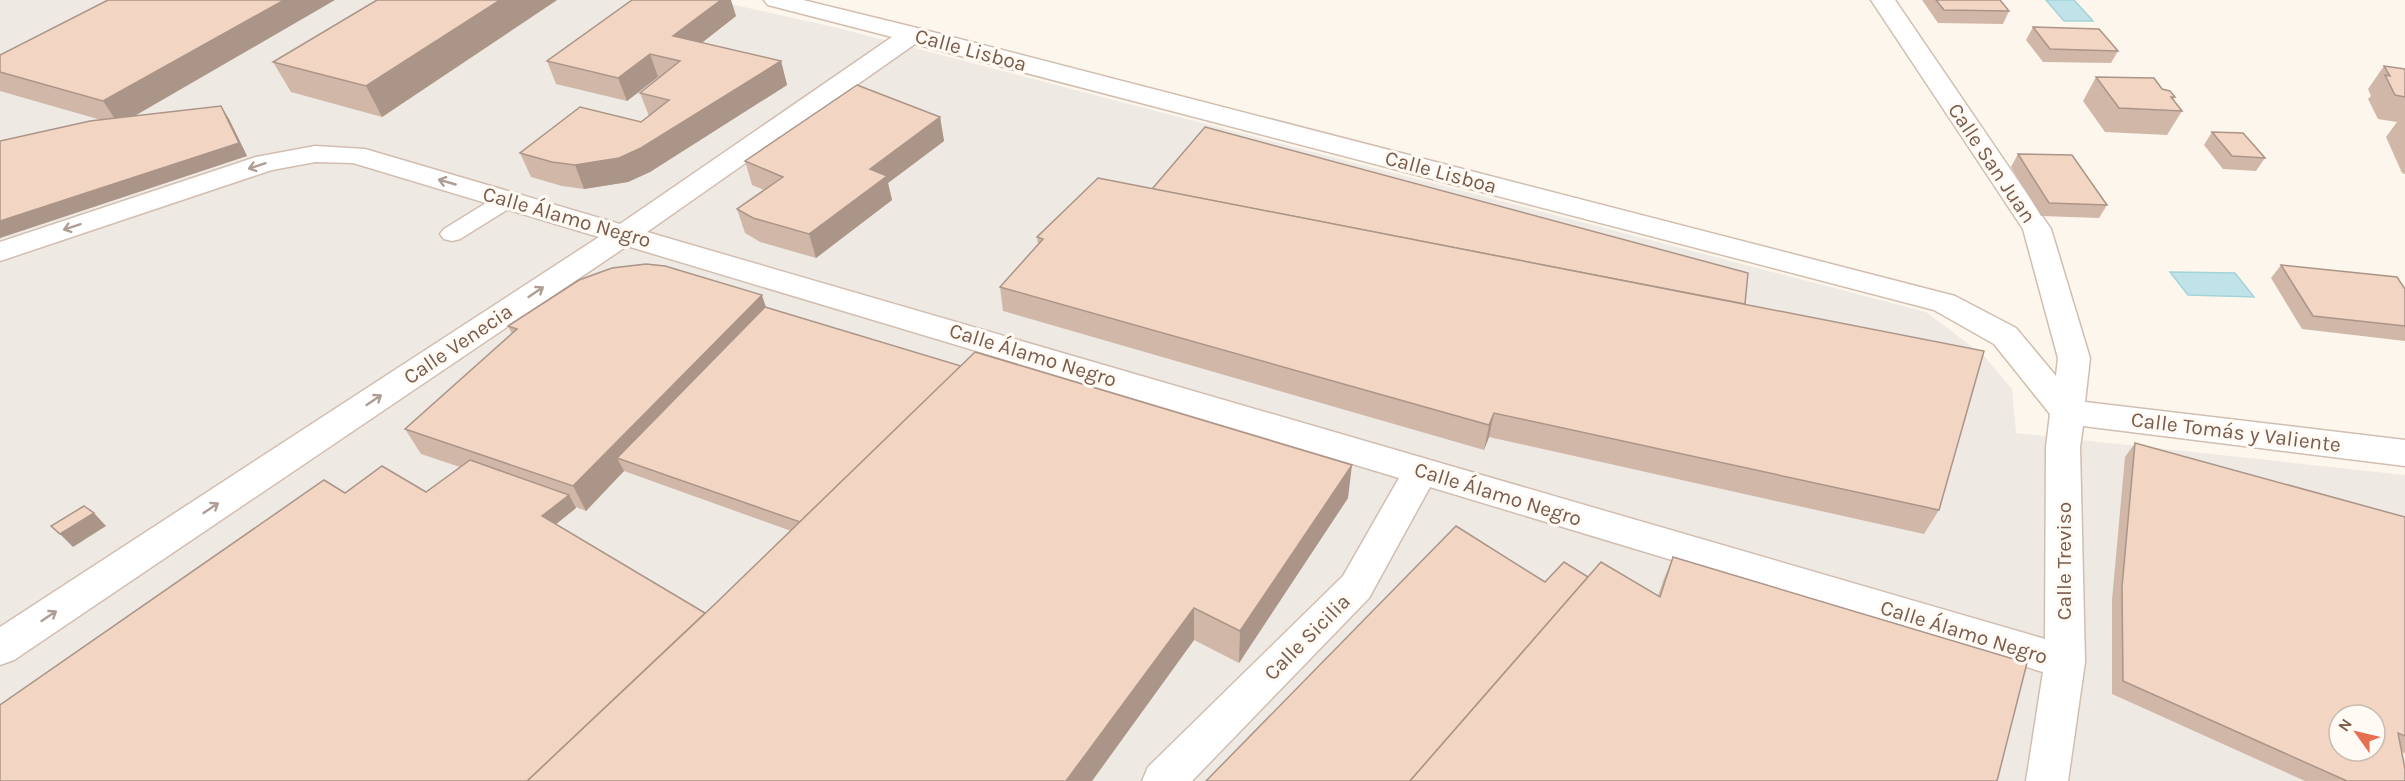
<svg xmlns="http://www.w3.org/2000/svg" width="2405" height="781" font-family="Karla,sans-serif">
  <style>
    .industrial { fill: #efe9e4; fill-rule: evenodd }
    .water { fill: #bfe3e8; stroke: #a5d3da; stroke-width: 1.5 }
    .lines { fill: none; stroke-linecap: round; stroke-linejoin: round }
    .service-casing { stroke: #d1beb0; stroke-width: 3 }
    .minor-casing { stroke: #d1beb0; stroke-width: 3 }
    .service { fill: #fff; fill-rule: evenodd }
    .minor { fill: #fff; fill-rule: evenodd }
    .wall { fill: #d1b7a8; fill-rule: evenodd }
    .shaded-wall { fill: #aa9588 }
    .building { fill: #f3d5c3; stroke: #aa9588; stroke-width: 1.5; fill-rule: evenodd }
    .oneway { stroke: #af9d94 }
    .labels { text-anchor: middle; stroke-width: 6; stroke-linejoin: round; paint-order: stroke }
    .street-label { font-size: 21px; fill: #7a5c4d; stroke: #fffaf3 }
  </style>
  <rect width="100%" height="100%" fill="#fdf6ec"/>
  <path class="industrial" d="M0 0H712L838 28 1926 312 1983 355 2012 389 2016 433 2405 475V781H0ZM2339 715H2375V751H2339Z"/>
  <g class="water">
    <path d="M2046 0H2074L2093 21H2064Z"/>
    <path d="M2170 272 2235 273 2254 297 2188 295Z"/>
  </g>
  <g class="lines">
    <g class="service-casing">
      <path id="service" d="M507 193 515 195 519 200 515 205 460 239 452 241 444 239 440 234 444 229 499 195Z"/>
    </g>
    <g class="minor-casing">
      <path id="minor" d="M764 0H803L913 27 1955 296 2016 328 2056 376 2058 358 2023 229 1871 0H1895L2051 229 2090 358 2085 402 2405 440V466L2083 426 2080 447 2085 662 2068 781H2026L2043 672 1430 487 1369 598 1192 781H1142L1148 767 1343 576 1399 478 627 246 14 660 0 665V627L599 237 353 163 315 162 272 170 0 261V242L256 157 315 146 365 149 620 224 892 37 768 5ZM915 44 1934 310 1994 344 2050 414 2046 447 2045 639 647 232Z"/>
    </g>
    <use href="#service" class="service"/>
    <use href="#minor" class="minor"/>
  </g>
  <g class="wall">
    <path d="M377 0H557L382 117 291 92 273 62Z"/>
    <path d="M1922 0H2000L2009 11 2003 24 1938 23Z"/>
    <path d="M736 16 701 43 781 61 787 85 650 172 628 182 584 189 562 186 531 177 520 153 641 122 649 116 640 93 659 78 658 77 627 101 556 84 547 61Z"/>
    <path d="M2033 27 2118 51 2111 63 2043 62 2026 40Z"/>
    <path d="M0 55 135 116 221 106 229 119 247 156 0 238V141L101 120 0 91Z"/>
    <path d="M2384 66 2405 69V174L2402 173 2386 137 2397 122 2378 119 2368 99 2371 96 2368 89Z"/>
    <path d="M2096 77 2162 89 2175 97 2173 100 2182 111 2167 135 2105 132 2083 101Z"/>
    <path d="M940 117 944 141 888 183 892 200 816 258 760 242 745 233 737 209 764 190 752 185 745 161Z"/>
    <path d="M2212 132 2265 158 2256 171 2223 169 2204 145Z"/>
    <path d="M2018 154 2107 205 2099 218 2041 216 2011 167Z"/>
    <path d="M1152 189 1745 304 1939 510 1924 534 1489 437 1484 450 1003 311 1000 287 1038 245 1037 237Z"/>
    <path d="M2281 265 2405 289V341L2302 329 2271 278Z"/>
    <path d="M765 307 1348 498 1239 663 1194 640 1092 781H0L426 492 460 467 421 454 405 429 512 334 508 326ZM624 471 791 531 705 613 556 524 576 508V507L586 511Z"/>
    <path d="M2135 443 2405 517V753L2401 752 2405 781H2305L2112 694V600L2125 457Z"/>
    <path d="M1673 557 1997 781 1545 582 1588 577 1658 596 1663 581Z"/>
  </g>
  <g class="shaded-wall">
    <path d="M284 0H335L119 125 103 101Z"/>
    <path d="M500 0H557L382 117 366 86Z"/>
    <path d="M721 0H731L736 16 680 60 673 36Z"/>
    <path d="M650 54 658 77 627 101 618 78Z"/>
    <path d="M781 61 787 85 650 172 628 182 584 189 575 165Z"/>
    <path d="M221 106 229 119 247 156 0 238V221Z"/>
    <path d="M940 117 944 141 888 183 892 200 816 258 809 234 870 169Z"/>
    <path d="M762 295 770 320 617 458 624 471 586 511 573 486Z"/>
    <path d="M1494 413 1489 437 1484 450 1489 425Z"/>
    <path d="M1352 465 1348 498 1239 663 1240 631Z"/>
    <path d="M569 495 576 508 550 529 542 516Z"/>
    <path d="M94 513 106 526 73 547 60 534Z"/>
    <path d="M1194 608V640L1092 781H1066Z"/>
  </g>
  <g class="building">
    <path d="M108 0H284L103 101 0 72V55Z"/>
    <path d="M377 0H500L366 86 273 62Z"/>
    <path d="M632 0H721L673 36 781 61 641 148 619 158 575 165 552 162 520 153 580 107 641 122 669 100 640 93 680 61 650 54 618 78 547 61Z"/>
    <path d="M1936 0H2000L2009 11 1944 10Z"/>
    <path d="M2033 27 2099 29 2118 51 2050 49Z"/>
    <path d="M2384 66 2405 69V97L2395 95 2385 75 2390 76Z"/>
    <path d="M2096 77 2154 78 2162 89 2170 91 2175 97H2171L2182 111 2119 108Z"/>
    <path d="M857 85 940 117 870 169 887 176 809 234 753 218 737 209 783 177 745 161Z"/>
    <path d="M221 106 239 143 0 221V141L90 121Z"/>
    <path d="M1205 127 1748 273 1745 304 1152 189Z"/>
    <path d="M2212 132 2243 133 2265 158 2232 156Z"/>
    <path d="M2018 154 2072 155 2107 205 2049 203Z"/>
    <path d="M1098 178 1984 351 1939 510 1494 413 1489 425 1000 287 1043 239 1037 237Z"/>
    <path d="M646 264 665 266 762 295 573 486 405 429 517 329 508 326 579 280 612 268Z"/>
    <path d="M2281 265 2397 277 2405 289V326L2313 316Z"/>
    <path d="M765 307 961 366 800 522 617 458Z"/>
    <path d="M975 352 1352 465 1240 631 1194 608 1066 781H527L714 605Z"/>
    <path d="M2135 443 2405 517V736L2398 733 2405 769V781H2347L2123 681 2122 587ZM2339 715H2375V751H2339Z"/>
    <path d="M470 460 569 495 542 516 705 613 527 781H0V705L324 480 345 493 382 466 426 492Z"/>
    <path d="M84 506 94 513 60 534 51 526Z"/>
    <path d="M1456 526 1545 582 1564 562 1588 577 1410 781H1206Z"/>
    <path d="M1673 557 2027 663 1997 781H1410L1601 562 1660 597Z"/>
  </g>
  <defs><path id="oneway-shaft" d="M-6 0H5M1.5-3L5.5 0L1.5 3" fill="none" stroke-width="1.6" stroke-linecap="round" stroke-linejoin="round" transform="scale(1.5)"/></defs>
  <g class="oneway">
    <use href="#oneway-shaft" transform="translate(257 166) rotate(162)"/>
    <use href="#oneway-shaft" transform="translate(447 182) rotate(-164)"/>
    <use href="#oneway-shaft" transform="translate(72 227) rotate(162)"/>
    <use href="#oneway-shaft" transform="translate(536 292) rotate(-34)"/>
    <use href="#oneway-shaft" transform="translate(374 400) rotate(-34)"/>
    <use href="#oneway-shaft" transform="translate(211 508) rotate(-34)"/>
    <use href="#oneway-shaft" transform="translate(49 616) rotate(-34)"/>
  </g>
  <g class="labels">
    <g class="street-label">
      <text transform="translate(971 50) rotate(15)" y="7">Calle Lisboa</text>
      <text transform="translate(1992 163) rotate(56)" y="7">Calle San Juan</text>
      <text transform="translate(1441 172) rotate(15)" y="7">Calle Lisboa</text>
      <text transform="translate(567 217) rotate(16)" y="7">Calle Álamo Negro</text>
      <text transform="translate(458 344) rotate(-34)" y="7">Calle Venecia</text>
      <text transform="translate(1033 355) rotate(17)" y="7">Calle Álamo Negro</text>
      <text transform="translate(2236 432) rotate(7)" y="7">Calle Tomás y Valiente</text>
      <text transform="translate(1498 494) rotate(17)" y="7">Calle Álamo Negro</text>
      <text transform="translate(2064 561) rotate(-90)" y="7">Calle Treviso</text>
      <text transform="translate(1964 632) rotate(17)" y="7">Calle Álamo Negro</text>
      <text transform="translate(1307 637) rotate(-45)" y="7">Calle Sicilia</text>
    </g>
  </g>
  <g transform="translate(2357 733) rotate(304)"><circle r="28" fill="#fffaf3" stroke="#cabbb1" stroke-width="1.5"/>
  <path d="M0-4.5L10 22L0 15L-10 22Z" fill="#e76f51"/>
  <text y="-9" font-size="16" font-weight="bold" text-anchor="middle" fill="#7a5c4d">N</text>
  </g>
</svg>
